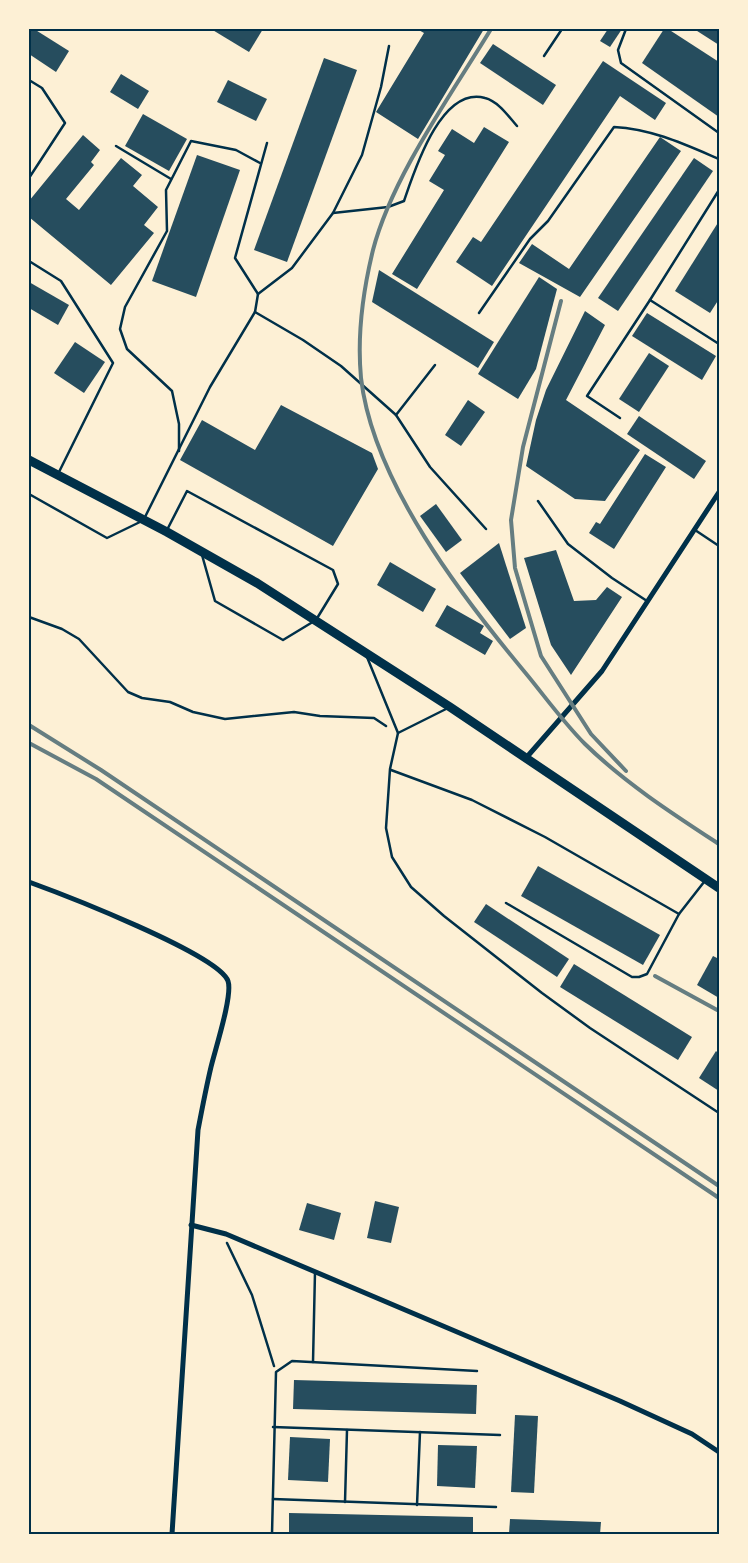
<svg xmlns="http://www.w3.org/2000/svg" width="748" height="1563" font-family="Roboto,sans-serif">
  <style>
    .building { fill: #264d5e }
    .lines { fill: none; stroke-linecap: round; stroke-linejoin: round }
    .path { stroke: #003049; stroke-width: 2.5 }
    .service { stroke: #003049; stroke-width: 2.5 }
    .minor { stroke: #003049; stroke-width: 5 }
    .trunk { stroke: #003049; stroke-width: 9 }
    .rail { stroke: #657d81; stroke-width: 4 }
    .neatline { fill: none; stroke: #003049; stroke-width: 2 }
  </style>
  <rect width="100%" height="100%" fill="#fdf0d5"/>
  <g class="building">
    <path d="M29 29H34L69 51 56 72 29 54Z"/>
    <path d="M211 29H263L249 52Z"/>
    <path d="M417 29H484L418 139 376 112 424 33Z"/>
    <path d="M608 29H622L610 47 600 41Z"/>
    <path d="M664 29H668L719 62V117L642 63Z"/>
    <path d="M694 29H719V45Z"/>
    <path d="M493 44 556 85 543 105 480 63Z"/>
    <path d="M324 58 357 70 287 262 254 250Z"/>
    <path d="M603 61 666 103 655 120 620 96 492 286 456 262 473 237 481 242Z"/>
    <path d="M121 74 149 91 138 109 110 92Z"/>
    <path d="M228 80 267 99 256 121 217 102Z"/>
    <path d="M143 114 187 139 169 171 125 146Z"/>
    <path d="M484 127 509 142 417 289 392 274 444 190 429 181 445 155 438 151 452 129 474 143Z"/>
    <path d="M83 135 100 150 91 162 94 165 66 199 79 210 121 158 142 175 133 186 158 207 144 225 154 233 111 285 29 217V201Z"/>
    <path d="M660 137 681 151 580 297 519 263 532 244 569 269Z"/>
    <path d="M197 155 240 170 196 297 152 281Z"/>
    <path d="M694 158 713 171 618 311 598 298Z"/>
    <path d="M719 221V299L710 313 675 291Z"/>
    <path d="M379 270 494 342 478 368 372 302Z"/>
    <path d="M539 277 557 289 536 369 518 399 478 374Z"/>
    <path d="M29 282 69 305 58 325 29 308Z"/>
    <path d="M585 311 605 325 566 400 640 450 605 501 575 499 526 466 536 420 546 390Z"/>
    <path d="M647 313 716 356 702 380 632 336Z"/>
    <path d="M75 342 105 362 84 393 54 373Z"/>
    <path d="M649 353 669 366 639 412 619 399Z"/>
    <path d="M468 400 485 412 461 446 445 435Z"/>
    <path d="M281 405 372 453 378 469 333 546 180 460 202 420 255 450Z"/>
    <path d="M639 416 706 461 694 479 627 434Z"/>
    <path d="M645 454 666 467 614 549 589 533 596 522 600 524Z"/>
    <path d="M436 504 462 540 446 552 420 516Z"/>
    <path d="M499 543 526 628 510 639 460 573Z"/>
    <path d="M556 550 574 601 596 600 607 587 622 597 571 675 551 645 524 558Z"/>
    <path d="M390 562 436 589 423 612 377 585Z"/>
    <path d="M447 605 484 626 480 633 493 641 485 655 435 626Z"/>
    <path d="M538 866 660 935 643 965 521 896Z"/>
    <path d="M486 904 569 959 557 977 474 922Z"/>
    <path d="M713 956 719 959V998L697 985Z"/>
    <path d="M574 964 692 1037 678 1060 560 987Z"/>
    <path d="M716 1051 719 1054V1091L699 1078Z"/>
    <path d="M375 1201 399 1207 391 1243 367 1238Z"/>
    <path d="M307 1203 341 1213 334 1240 299 1230Z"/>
    <path d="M294 1380 477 1385 476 1414 293 1409Z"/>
    <path d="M515 1415 538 1416 534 1493 511 1492Z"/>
    <path d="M290 1437 330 1439 328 1482 288 1480Z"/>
    <path d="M438 1445 477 1446 475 1488 437 1486Z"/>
    <path d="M289 1513 473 1517V1534H289Z"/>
    <path d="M510 1519 601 1522 600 1534H509Z"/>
  </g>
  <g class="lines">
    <g class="path">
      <path d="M29 617 62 629 79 639 128 692 142 698 170 702 193 712 225 719 294 712 320 716 374 718 386 726"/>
      <path d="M227 1243 252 1295 274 1366"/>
    </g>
    <g class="service">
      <path d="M626 29 618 50 621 63 719 133"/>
      <path d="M544 56 562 29"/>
      <path d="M29 80 42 88 65 123 29 178"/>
      <path d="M116 146 171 179"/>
      <path d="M719 190 650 300 719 344"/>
      <path d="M333 213 388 207 404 201C415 169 441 86 485 98 498 101 509 117 517 126"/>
      <path d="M29 261 61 281 113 363 58 474"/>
      <path d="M258 294 292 268 333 213 362 155 381 87 389 46"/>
      <path d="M255 312 303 340 341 366 396 415 430 467 486 529"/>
      <path d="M479 313 530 239 548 221 614 127C652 129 684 144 719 159"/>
      <path d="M396 415 435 365"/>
      <path d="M620 418 587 396 650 300"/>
      <path d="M179 451V424L172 391 127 349 120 329 125 307 167 231 166 190 191 141 236 150 260 163"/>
      <path d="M29 494 107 538 142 521"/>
      <path d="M538 501 568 544 612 578 647 601"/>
      <path d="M145 517 210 387 255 312 258 294 235 258 267 143"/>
      <path d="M167 530 187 491 333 570 338 584 316 620 283 640 215 601 202 555"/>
      <path d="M695 530 719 546"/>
      <path d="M367 657 398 733 390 769 386 828 392 857 411 887 444 916 542 993 590 1028 719 1113"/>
      <path d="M398 733 448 708"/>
      <path d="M391 770 472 800 545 837 679 914 704 882"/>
      <path d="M506 903 632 977H639L647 974 679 914"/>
      <path d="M313 1362 315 1272"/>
      <path d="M273 1427 500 1435"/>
      <path d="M273 1499 496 1507"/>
      <path d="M345 1502 347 1430"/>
      <path d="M417 1505 420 1432"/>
      <path d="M272 1534 276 1372 292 1361 477 1371"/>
    </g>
    <g class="minor">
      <path d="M526 758 602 671 719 492"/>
      <path d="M29 882C62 894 218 954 228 981 233 995 215 1050 211 1067 206 1088 202 1109 198 1130L172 1534"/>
      <path d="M191 1225 226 1234 620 1401 692 1434 719 1452"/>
    </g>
    <path class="trunk" d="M29 460 167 532 257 583 450 707 719 888"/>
    <g class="rail">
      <path d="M491 29C451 95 392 177 373 250 363 291 357 336 361 378 373 482 462 597 528 676 546 698 564 723 585 744 625 783 673 814 719 844"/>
      <path d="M561 301 523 447 511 520 515 568 541 656 591 734 626 771"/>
      <path d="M29 725 101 770 719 1186"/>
      <path d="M29 743 96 779 719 1198"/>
      <path d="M655 976 719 1011"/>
    </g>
  </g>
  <rect width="748" height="1563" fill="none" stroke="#fdf0d5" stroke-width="60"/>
  <rect x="30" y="30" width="688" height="1503" class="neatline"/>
</svg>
